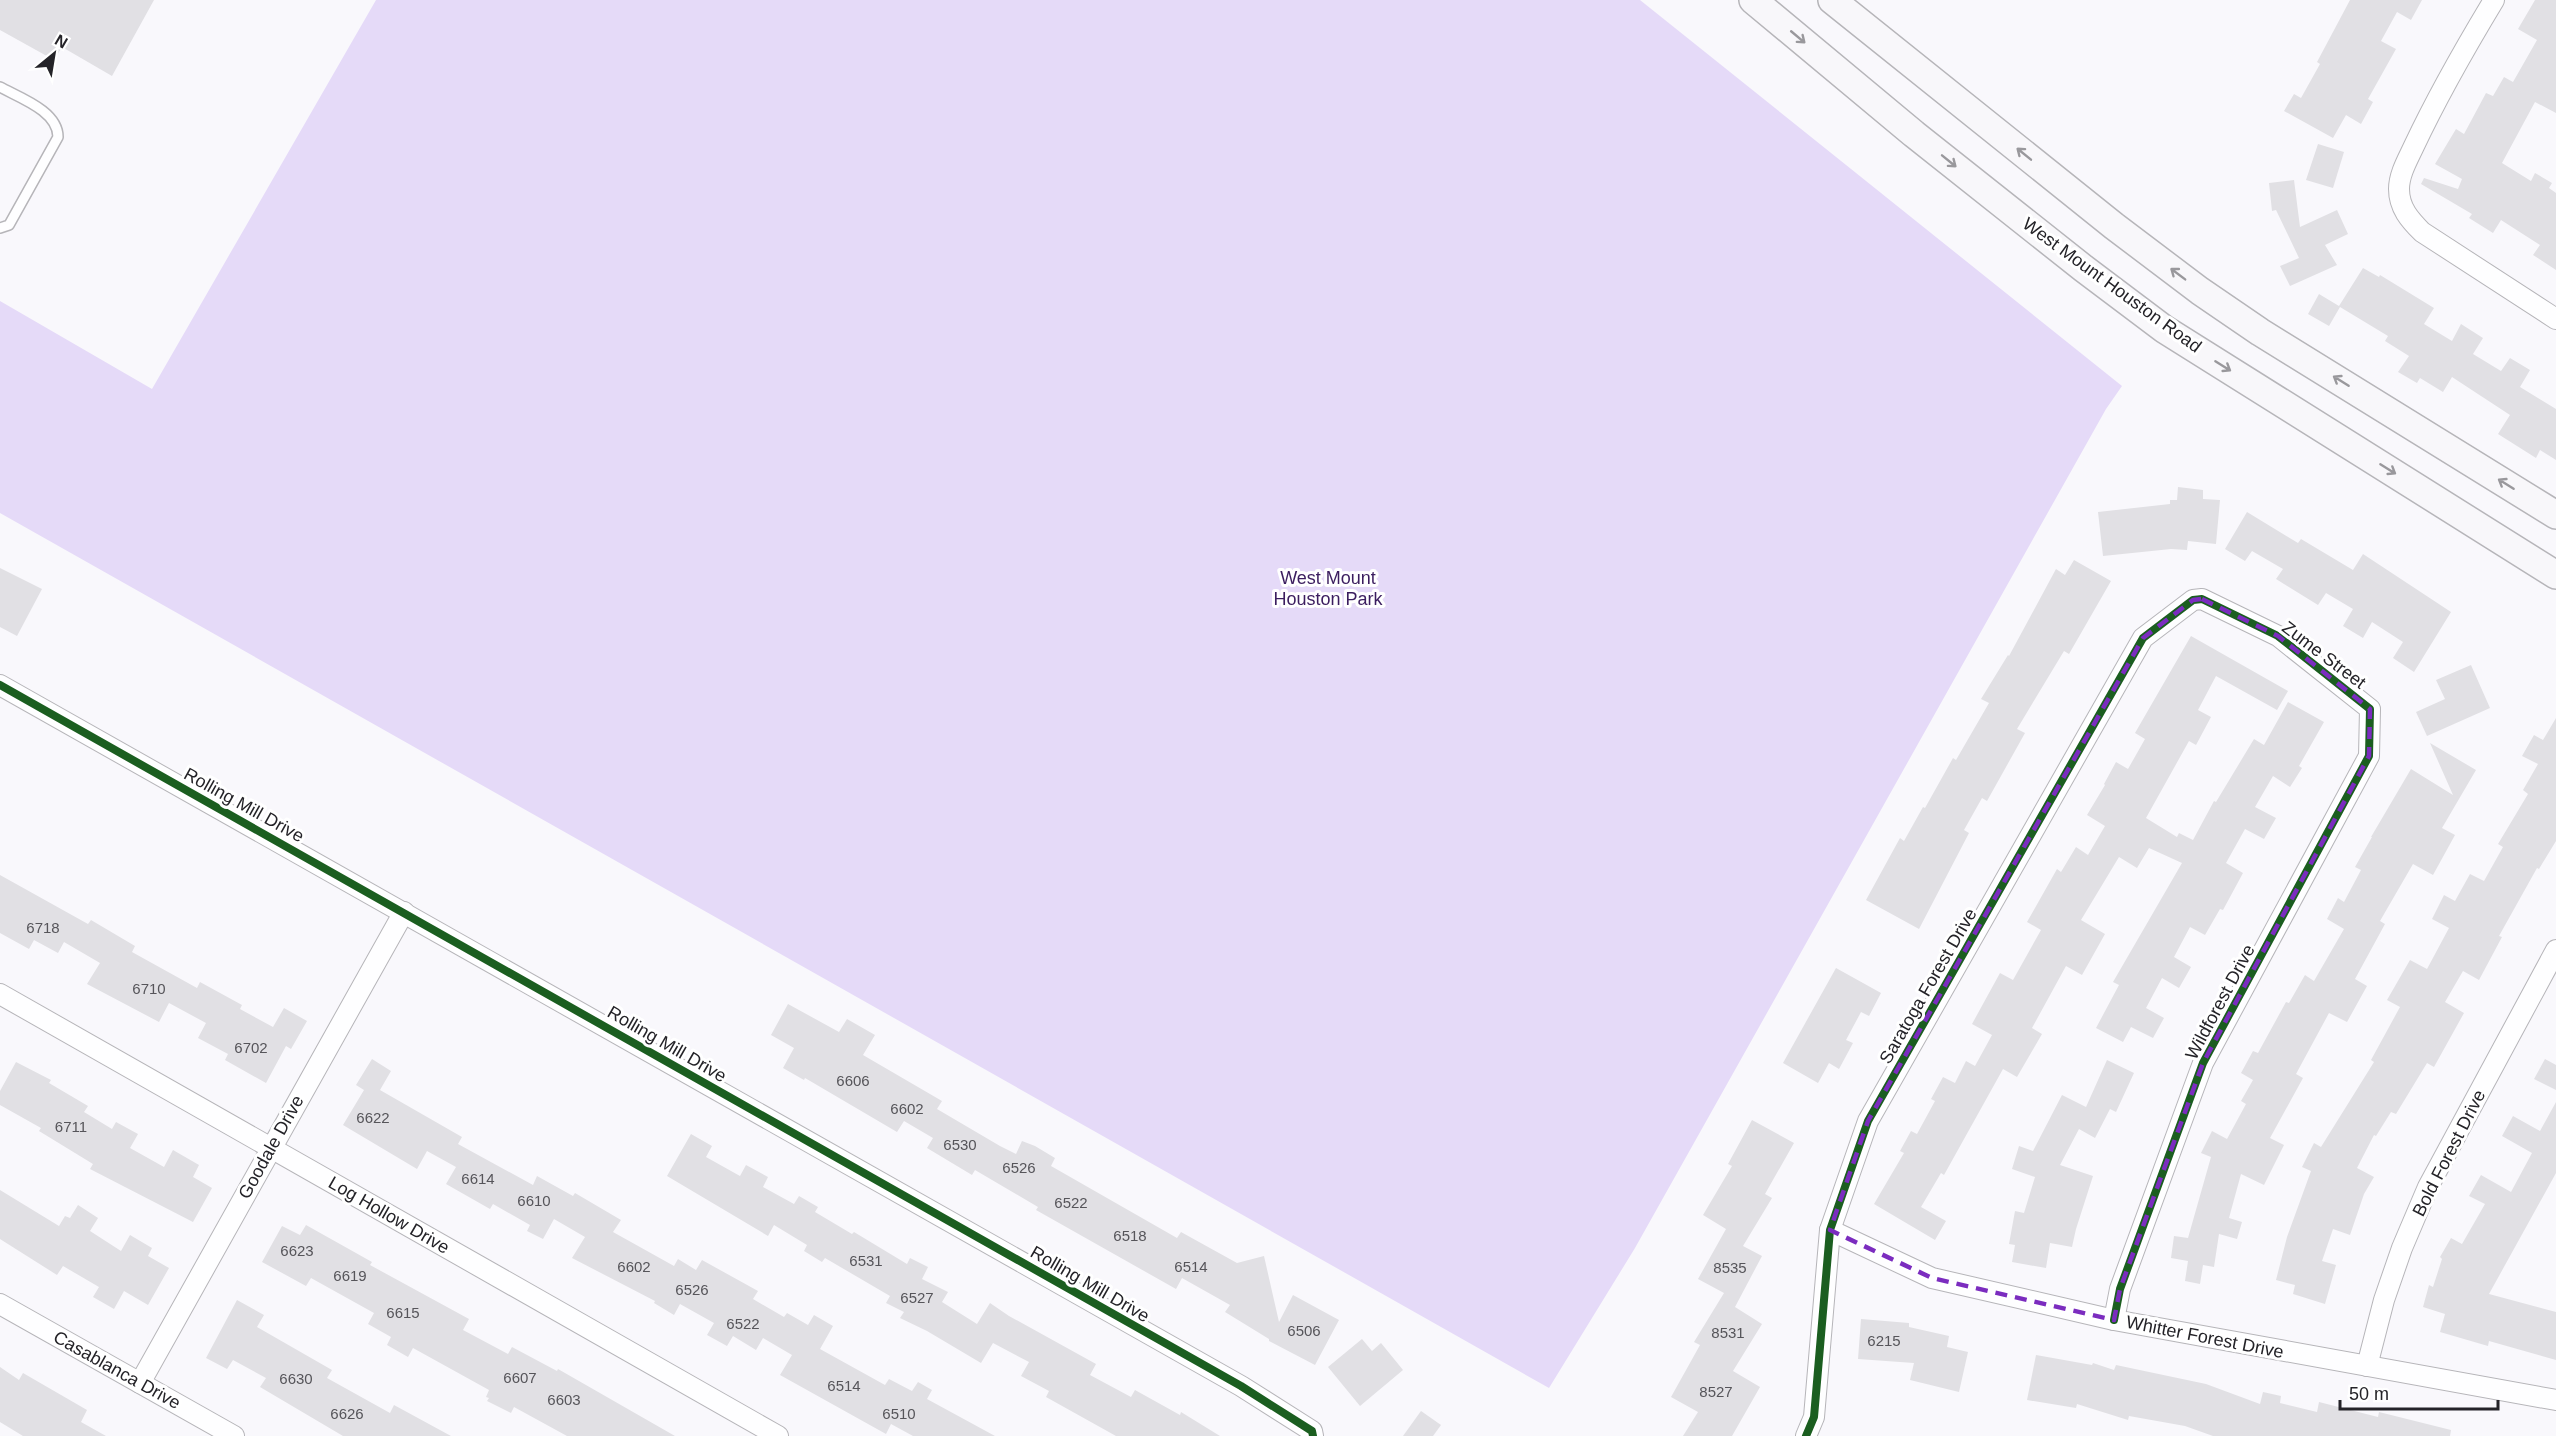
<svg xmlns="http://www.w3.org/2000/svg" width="2556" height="1436" font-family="Arial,sans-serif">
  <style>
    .green { fill: #e5daf8 }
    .building { fill: #e1e0e4 }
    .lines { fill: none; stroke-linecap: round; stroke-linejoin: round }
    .service-casing { stroke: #b6b5b9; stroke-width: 12 }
    .minor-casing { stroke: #b6b5b9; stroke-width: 22 }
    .secondary-casing { stroke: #b6b5b9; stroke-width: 30 }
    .service { stroke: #fefeff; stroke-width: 9 }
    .minor { stroke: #fefeff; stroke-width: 20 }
    .secondary { stroke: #f8f7fa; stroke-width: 27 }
    .cycleway-casing { stroke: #fff; stroke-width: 11 }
    .cycleway { stroke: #1b5e20; stroke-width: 8 }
    .oneway { stroke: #99989c }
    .marked { fill: none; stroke: #7b2cbf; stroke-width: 4.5; stroke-dasharray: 12 8; stroke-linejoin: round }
    .labels { text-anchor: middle; stroke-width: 6; stroke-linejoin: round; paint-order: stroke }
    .number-label { font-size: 15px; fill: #56555a }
    .street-label { font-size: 18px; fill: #242328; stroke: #fff }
    .park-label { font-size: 18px; fill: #3b1d5f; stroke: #fff }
  </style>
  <rect width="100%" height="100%" fill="#f9f8fc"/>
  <path class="green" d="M376 0H1640L2122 386 2106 409 1635 1248 1549 1388 0 513V301L152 389Z"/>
  <g class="building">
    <path d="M0 0H154L112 76 62 47 54 60 0 30Z"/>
    <path d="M2350 0H2422L2411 20 2397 12 2381 41 2396 49 2368 99 2373 102 2361 124 2346 115 2333 138 2284 111 2294 94 2301 98 2320 64 2317 62Z"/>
    <path d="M2535 0H2556V113L2535 102 2502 163 2531 181 2535 173 2552 183 2549 188 2556 193V270L2533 255 2540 245 2501 220 2493 233 2469 218 2472 214 2421 184 2424 178 2458 189 2462 179 2435 164 2456 129 2464 134 2486 93 2493 96 2504 77 2513 82 2537 40 2518 29Z"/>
    <path d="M2318 144 2344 152 2333 188 2306 180Z"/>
    <path d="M2294 180 2300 227 2337 210 2348 234 2325 245 2337 265 2290 286 2280 266 2299 258 2276 210 2272 211 2269 183Z"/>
    <path d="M2363 268 2379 277 2380 275 2434 308 2424 324 2452 341 2461 324 2483 338 2473 354 2501 371 2510 358 2530 370 2520 387 2556 409V460L2540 450 2536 458 2498 434 2510 415 2452 377 2443 392 2420 378 2417 383 2398 372 2409 356 2385 341 2388 336 2340 307 2329 326 2308 314 2319 294 2339 306Z"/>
    <path d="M2178 487 2203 490V499L2220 500 2216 544 2188 541 2187 550 2171 549 2103 556 2098 512 2170 504V500H2177Z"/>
    <path d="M2247 512 2298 543 2301 539 2353 570 2363 554 2451 612 2414 672 2393 658 2403 642 2372 622 2363 638 2343 626 2353 609 2326 593 2318 605 2276 579 2283 569 2252 551 2245 561 2225 549Z"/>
    <path d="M2074 560 2111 581 2069 654 2064 651 2017 729 2025 733 1987 801 1982 798 1964 830 1969 833 1919 929 1866 900 1900 838 1904 841 1923 807 1925 808 1953 758 1956 760 1989 703 1981 699 2008 655 2009 656 2056 569 2065 575Z"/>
    <path d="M0 568 42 589 17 636 0 627Z"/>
    <path d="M2191 636 2288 691 2277 710 2216 676 2198 710 2211 717 2196 745 2189 741 2146 818 2177 837 2179 833 2193 840 2214 801 2216 802 2254 739 2264 745 2288 702 2324 722 2299 766 2302 768 2290 787 2273 776 2255 807 2276 818 2264 839 2245 829 2226 863 2243 873 2223 910 2220 909 2205 935 2190 927 2174 957 2191 967 2179 988 2162 978 2146 1008 2164 1018 2153 1038 2131 1027 2123 1042 2096 1028 2119 985 2113 982 2182 863 2149 848 2137 868 2119 857 2081 920 2105 934 2082 975 2066 966 2032 1028 2042 1034 2017 1077 2003 1069 1944 1175 1941 1173 1921 1207 1946 1221 1935 1240 1874 1204 1904 1153 1900 1151 1911 1131 1917 1134 1935 1101 1931 1099 1943 1077 1955 1083 1966 1061 1975 1066 1992 1035 1972 1024 2000 973 2013 980 2041 930 2027 922 2057 869 2061 872 2076 847 2088 855 2105 826 2087 815 2105 785 2104 784 2116 762 2128 769 2145 739 2135 733Z"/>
    <path d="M2471 665 2490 708 2427 736 2416 712 2445 699 2436 680Z"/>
    <path d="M2556 718V841L2539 869 2537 868 2499 936 2502 937 2479 980 2463 971 2445 1002 2464 1013 2434 1067 2427 1063 2396 1114 2391 1112 2376 1136 2374 1135 2357 1168 2374 1177 2364 1194 2350 1235 2333 1229 2322 1261 2336 1265 2325 1304 2293 1294 2295 1285 2276 1280 2287 1237 2311 1171 2302 1167 2314 1143 2321 1147 2374 1062 2371 1060 2400 1007 2387 1000 2410 960 2427 969 2449 928 2432 919 2444 895 2455 901 2470 874 2484 881 2503 847 2498 844 2528 794 2523 790 2538 764 2522 756 2534 735 2543 740Z"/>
    <path d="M2430 743 2476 770 2442 828 2455 835 2433 875 2413 864 2380 921 2385 924 2355 979 2367 986 2347 1022 2329 1013 2296 1074 2303 1078 2270 1138 2284 1145 2264 1185 2241 1174 2229 1218 2242 1222 2237 1239 2219 1234 2214 1267 2203 1265 2200 1284 2185 1281 2188 1261 2171 1258 2174 1236 2188 1238 2211 1157 2201 1153 2212 1131 2227 1139 2246 1104 2241 1101 2253 1080 2241 1073 2253 1051 2258 1053 2286 1002 2289 1003 2305 975 2314 981 2344 929 2327 919 2338 898 2344 902 2361 870 2355 867 2372 837H2371L2411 769 2453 795Z"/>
    <path d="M0 875 88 924 91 920 135 946 132 952 197 988 200 982 242 1005 240 1009 273 1027 284 1008 307 1021 291 1049 286 1046 266 1083 225 1060 228 1054 198 1038 206 1023 169 1003 159 1022 87 984 100 963 64 942 58 953 34 940 29 949 0 933Z"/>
    <path d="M1836 968 1881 993 1869 1016 1861 1012 1846 1040 1853 1043 1839 1069 1829 1063 1818 1083 1783 1063Z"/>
    <path d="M788 1004 839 1032 847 1019 875 1035 863 1055 942 1101 937 1109 1000 1146 1016 1154 1022 1141 1035 1146 1055 1158 1051 1166 1177 1238 1181 1232 1237 1263 1264 1256 1279 1322 1293 1295 1339 1320 1315 1365 1269 1341V1339L1225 1312 1230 1305 1182 1278 1176 1289 1036 1210 1038 1207 975 1170 972 1175 927 1148 933 1138 904 1121 897 1132 805 1078 804 1080 783 1068 794 1048 771 1035Z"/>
    <path d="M372 1059 391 1071 380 1090 462 1137 458 1144 533 1185 537 1176 573 1196 575 1193 621 1220 613 1232 674 1266 678 1259 696 1270 702 1260 758 1291 753 1299 784 1317 787 1313 808 1325 814 1315 833 1326 820 1349 885 1385 889 1379 912 1391 918 1382 932 1390 927 1399 995 1436H913L891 1424 886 1434 780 1375 792 1355 763 1338 756 1350 733 1336 727 1346 707 1335 714 1323 680 1304 674 1315 654 1303 655 1301 572 1258 585 1237 554 1219 543 1239 527 1231 530 1225 493 1204 490 1209 446 1184 456 1167 427 1151 417 1169 343 1125 364 1090 356 1085Z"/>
    <path d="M2545 1059 2556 1065V1090L2534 1079Z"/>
    <path d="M2107 1060 2134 1073 2116 1112 2110 1109 2095 1138 2079 1129 2060 1165 2093 1176 2076 1229 2072 1247 2050 1243 2046 1268 2012 1262 2015 1245 2009 1244 2015 1211 2024 1213 2035 1177 2012 1169 2019 1146 2033 1151 2062 1095 2086 1107Z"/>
    <path d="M16 1062 51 1080 49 1083 88 1106 84 1112 112 1129 116 1122 138 1134 130 1148 164 1167 173 1150 199 1165 193 1177 212 1188 193 1222 90 1169 93 1164 39 1131 41 1128 0 1105V1091Z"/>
    <path d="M2556 1102V1173L2489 1294 2556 1312V1360L2489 1341 2488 1346 2440 1332 2445 1314 2423 1307 2429 1285 2433 1287 2442 1259 2440 1257 2451 1238 2462 1244 2485 1204 2469 1196 2481 1175 2511 1192 2532 1153 2502 1136 2513 1116 2540 1131Z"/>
    <path d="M1752 1120 1794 1143 1765 1194 1772 1198 1743 1246 1762 1256 1735 1307 1762 1324 1733 1371 1760 1387 1732 1436H1683L1698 1412 1671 1397 1700 1345 1694 1342 1724 1293 1698 1279 1726 1229 1703 1215 1732 1166 1728 1164Z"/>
    <path d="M691 1134 712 1146 706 1157 740 1176 746 1165 768 1177 763 1187 794 1204 799 1196 818 1207 815 1212 852 1234 854 1232 907 1264 910 1258 928 1267 922 1279 948 1292 942 1302 977 1324 990 1303 1009 1316 1096 1364 1090 1375 1131 1397 1135 1390 1180 1415 1181 1412 1220 1436H1116L1046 1397 1049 1391 1021 1376 1029 1362 993 1343 981 1363 927 1331 900 1318 904 1312 886 1303 890 1296 825 1258 822 1262 804 1251 807 1245 774 1225 768 1236 667 1176Z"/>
    <path d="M0 1190 59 1226 65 1216 70 1218 78 1205 98 1218 90 1231 121 1251 130 1235 152 1248 148 1256 169 1268 148 1305 124 1291 114 1309 93 1297 99 1287 63 1266 57 1275 0 1239Z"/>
    <path d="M306 1225 372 1262 370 1265 469 1319 463 1330 508 1354 512 1347 557 1371 558 1369 675 1436H567L514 1407 511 1413 487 1401 489 1398 486 1397 489 1390 413 1348 408 1357 387 1345 391 1337 368 1324 374 1313 311 1278 306 1286 262 1262 282 1226 300 1235Z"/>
    <path d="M237 1300 264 1315 257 1327 332 1370 327 1378 390 1413 394 1405 451 1436H343L260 1387 266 1378 233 1360 227 1369 206 1358Z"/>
    <path d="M1861 1319 1909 1323V1327L1949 1336 1947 1347 1968 1352 1959 1392 1910 1380 1914 1363 1858 1359Z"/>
    <path d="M1362 1339 1372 1351 1381 1343 1403 1370 1360 1406 1328 1367Z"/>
    <path d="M2036 1355 2092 1365 2093 1363 2114 1370 2116 1365 2206 1384 2260 1404 2263 1392 2281 1396 2280 1403 2317 1412 2319 1402 2378 1417 2379 1412 2451 1430 2450 1436H2213L2185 1426 2129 1416 2128 1420 2077 1404 2076 1408 2027 1400Z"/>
    <path d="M0 1367 19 1380 23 1373 87 1410 81 1422 106 1436H23L0 1422Z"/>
    <path d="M1421 1411 1441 1425 1433 1436H1403Z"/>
  </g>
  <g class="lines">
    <g class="service-casing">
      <path id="service" d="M0 87C20 98 58 111 58 137L9 225 0 228"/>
    </g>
    <g class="minor-casing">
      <g id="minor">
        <path d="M2494 0C2465 48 2438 95 2414 146 2408 159 2399 174 2399 189 2399 208 2410 220 2422 232L2556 319"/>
        <path d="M0 685 1241 1386 1312 1431 1313 1436"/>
        <path d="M0 994 778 1436"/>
        <path d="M1830 1230 1932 1278 2114 1320 2556 1400"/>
        <path d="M0 1304 234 1436"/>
        <path d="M2367 1366 2384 1300 2402 1248 2428 1187 2556 950"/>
        <path d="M140 1383 404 912"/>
        <path d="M1806 1436 1814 1417 1830 1230 1868 1121 2143 638 2193 600 2202 599 2278 636 2370 709 2369 756 2203 1063 2120 1289 2114 1320"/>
      </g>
    </g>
    <g class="secondary-casing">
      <g id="secondary">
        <path d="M1753 0 1914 134 2083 268 2164 329 2556 575"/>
        <path d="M1832 0 2114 226 2200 291 2260 332 2556 515"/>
      </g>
    </g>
    <use href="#service" class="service"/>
    <use href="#minor" class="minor"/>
    <use href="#secondary" class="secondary"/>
    <g class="cycleway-casing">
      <g id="cycleway">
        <path d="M0 685 1241 1386 1312 1431 1313 1436"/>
        <path d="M1806 1436 1814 1417 1830 1230 1868 1121 2143 638 2193 600 2202 599 2278 636 2370 709 2369 756 2203 1063 2120 1289 2114 1320"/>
      </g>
    </g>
    <use href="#cycleway" class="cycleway"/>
  </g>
  <defs><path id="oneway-shaft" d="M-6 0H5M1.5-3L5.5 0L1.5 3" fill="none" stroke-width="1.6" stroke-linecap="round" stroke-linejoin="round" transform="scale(1.5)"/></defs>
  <g class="oneway">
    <use href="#oneway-shaft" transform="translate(1798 37) rotate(40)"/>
    <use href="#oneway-shaft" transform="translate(2024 154) rotate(-141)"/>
    <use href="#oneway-shaft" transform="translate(1949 161) rotate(39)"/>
    <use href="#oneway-shaft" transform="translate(2178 274) rotate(-143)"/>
    <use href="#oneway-shaft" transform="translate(2223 366) rotate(32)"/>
    <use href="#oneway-shaft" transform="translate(2341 381) rotate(-148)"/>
    <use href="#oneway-shaft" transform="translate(2388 469) rotate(32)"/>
    <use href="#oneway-shaft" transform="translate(2506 484) rotate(-148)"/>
  </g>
  <path class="marked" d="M2202 599 2278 636 2370 709 2369 756 2203 1063 2120 1289 2114 1320 1932 1278 1830 1230 1868 1121 2143 638 2193 600Z"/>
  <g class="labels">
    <g class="number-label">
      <text x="43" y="933">6718</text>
      <text x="149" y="994">6710</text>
      <text x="251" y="1053">6702</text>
      <text x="853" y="1086">6606</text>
      <text x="907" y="1114">6602</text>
      <text x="373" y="1123">6622</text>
      <text x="71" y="1132">6711</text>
      <text x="960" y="1150">6530</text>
      <text x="1019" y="1173">6526</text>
      <text x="478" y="1184">6614</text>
      <text x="534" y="1206">6610</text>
      <text x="1071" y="1208">6522</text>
      <text x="1130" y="1241">6518</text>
      <text x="297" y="1256">6623</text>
      <text x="866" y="1266">6531</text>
      <text x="634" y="1272">6602</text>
      <text x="1191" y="1272">6514</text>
      <text x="1730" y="1273">8535</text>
      <text x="350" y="1281">6619</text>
      <text x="692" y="1295">6526</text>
      <text x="917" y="1303">6527</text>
      <text x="403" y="1318">6615</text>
      <text x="743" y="1329">6522</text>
      <text x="1304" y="1336">6506</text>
      <text x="1728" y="1338">8531</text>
      <text x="1884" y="1346">6215</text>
      <text x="520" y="1383">6607</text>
      <text x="296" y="1384">6630</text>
      <text x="844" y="1391">6514</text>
      <text x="1716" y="1397">8527</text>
      <text x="564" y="1405">6603</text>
      <text x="347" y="1419">6626</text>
      <text x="899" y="1419">6510</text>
    </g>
    <g class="street-label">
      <text transform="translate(2112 285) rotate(36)" y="6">West Mount Houston Road</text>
      <text transform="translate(2324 655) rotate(37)" y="6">Zume Street</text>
      <text transform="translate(244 805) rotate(29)" y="6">Rolling Mill Drive</text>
      <text transform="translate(1928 986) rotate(-60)" y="6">Saratoga Forest Drive</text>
      <text transform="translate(2220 1002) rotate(-62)" y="6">Wildforest Drive</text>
      <text transform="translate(667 1044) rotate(30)" y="6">Rolling Mill Drive</text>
      <text transform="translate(271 1147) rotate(-61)" y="6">Goodale Drive</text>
      <text transform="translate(2449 1153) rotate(-63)" y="6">Bold Forest Drive</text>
      <text transform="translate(389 1215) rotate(30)" y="6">Log Hollow Drive</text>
      <text transform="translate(1090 1284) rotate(30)" y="6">Rolling Mill Drive</text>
      <text transform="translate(2205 1337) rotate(11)" y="6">Whitter Forest Drive</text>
      <text transform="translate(117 1370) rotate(29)" y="6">Casablanca Drive</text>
    </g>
    <g class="park-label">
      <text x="1328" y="584">West Mount<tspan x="1328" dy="21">Houston Park</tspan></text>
    </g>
  </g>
  <g transform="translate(54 54) rotate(30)" stroke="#ffffff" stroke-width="4.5" paint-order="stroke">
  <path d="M0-4.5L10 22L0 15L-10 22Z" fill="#242328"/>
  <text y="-9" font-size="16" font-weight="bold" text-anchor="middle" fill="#242328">N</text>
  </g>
  <path d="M2340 1400v9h158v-9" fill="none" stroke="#242328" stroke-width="3"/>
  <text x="2349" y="1400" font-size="18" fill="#242328" stroke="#ffffff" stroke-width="4.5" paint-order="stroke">50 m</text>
</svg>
